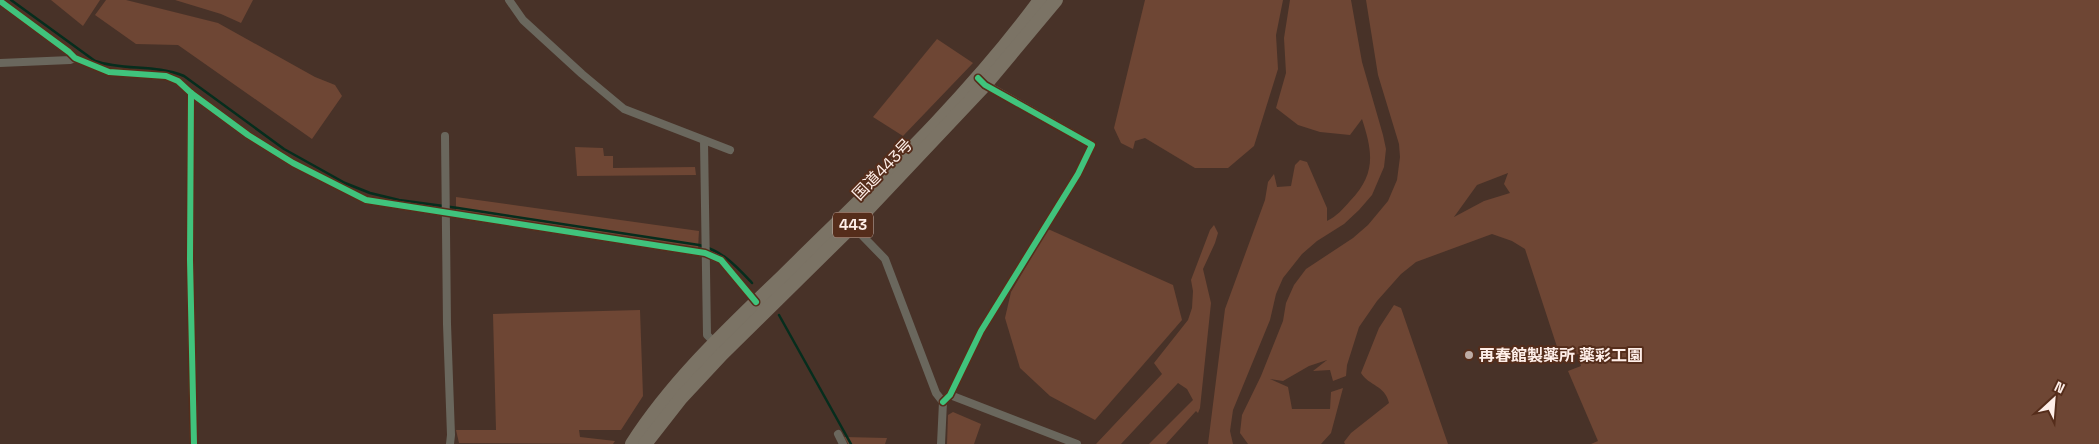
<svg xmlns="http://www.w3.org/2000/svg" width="2099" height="444" font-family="'Space Grotesk','Noto Sans JP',sans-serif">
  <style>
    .green { fill: #6e4634; fill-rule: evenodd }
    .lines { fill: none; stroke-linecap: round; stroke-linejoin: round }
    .stream { stroke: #062d1d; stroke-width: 2.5 }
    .street { stroke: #6a675d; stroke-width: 8 }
    .highway { stroke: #7b7365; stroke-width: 14 }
    .cycleway-casing { stroke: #552d1b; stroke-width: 9 }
    .cycleway { stroke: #40c37c; stroke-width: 6 }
    .poi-dot { fill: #beaca5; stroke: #552d1b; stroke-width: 2 }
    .labels { text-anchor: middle; stroke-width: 4; stroke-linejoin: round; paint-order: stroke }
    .shield { fill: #552d1b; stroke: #cbb4aa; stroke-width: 1 }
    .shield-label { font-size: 15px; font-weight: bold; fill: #feeee8 }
    .street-label { font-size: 16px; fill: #feeee8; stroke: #552d1b }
    .poi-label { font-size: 16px; font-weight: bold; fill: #feeee8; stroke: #552d1b; text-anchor: start }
  </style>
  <rect width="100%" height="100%" fill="#483228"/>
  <g class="green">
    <path d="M51 0H100L83 26Z"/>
    <path d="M106 0H126L218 23 315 77 335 85 342 96 312 139 178 45 136 44 95 15Z"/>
    <path d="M175 0H253L241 23 221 14Z"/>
    <path d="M1145 0H1283L1276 35 1278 69 1254 146 1228 168H1195L1145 138 1135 141 1133 149 1121 143 1114 128Z"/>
    <path d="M1290 0H1351L1362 62 1383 135 1386 149 1384 167 1372 195 1359 210 1344 224 1317 241 1302 254 1283 278 1276 294 1270 320 1233 410 1230 431 1233 444H1208L1225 309 1265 200 1268 182 1274 174 1277 187 1291 186 1295 165 1300 160 1307 162 1327 208V221C1337 216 1343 209 1350 201 1376 174 1373 153 1362 119L1350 135 1320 132 1298 125 1276 108 1286 73 1284 38Z"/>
    <path d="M1366 0H2099V444H1591L1598 441 1568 371 1581 366 1578 354 1561 359 1525 249 1512 241 1492 234 1416 262 1401 274 1377 301 1359 327 1347 365 1346 376 1333 381 1330 370 1313 371 1327 360 1309 366 1283 381 1270 379 1288 387 1292 409H1330L1331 392 1343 388 1331 433 1321 444H1248L1240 433 1242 415 1261 376 1283 321 1286 303 1294 285 1306 269 1353 238 1368 225 1388 201 1397 180 1400 157 1399 144 1378 75ZM1508 173 1504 184 1510 193 1484 201 1454 217 1477 185Z"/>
    <path d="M937 39 973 63 903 136 873 117Z"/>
    <path d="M575 147 603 148 604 156H613V168L695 167 696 175 577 176Z"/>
    <path d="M456 197 699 231 698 248 456 211Z"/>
    <path d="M1214 225 1218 233 1215 243 1203 269 1211 303 1200 408 1198 413 1196 411 1166 444H1149L1193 400 1187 389 1178 383 1121 444H1096L1162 374 1154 363 1188 320 1192 308 1193 291 1191 280 1210 230Z"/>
    <path d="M1048 229 1173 285 1182 320 1095 420 1050 396 1020 368 1005 318 1011 292Z"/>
    <path d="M1394 305 1401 308 1448 444H1345L1344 442 1351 433 1389 403C1385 385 1369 386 1361 373L1379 328Z"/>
    <path d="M640 310 643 396 621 430H579L580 437 615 441 613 444 459 443 456 430H496L493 314Z"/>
    <path d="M953 412 981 424 974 444H947L948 415Z"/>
    <path d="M844 437 887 438 885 444H848Z"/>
  </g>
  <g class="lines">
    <g class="stream">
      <path d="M11 0 95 61C124 71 155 64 184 76L284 149 345 183 370 193 399 200 458 208 699 245C723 251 736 266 752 283"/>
      <path d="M779 315 851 444"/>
    </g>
    <g class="street">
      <path d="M509 0 523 20 582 74 624 109 730 150"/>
      <path d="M0 1 69 52 75 58 109 72 166 76 178 81 191 93 248 135 293 163 366 200 705 253 721 260 756 302"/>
      <path d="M0 63 70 60 75 58"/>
      <path d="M191 93 190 260 194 444"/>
      <path d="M445 136 447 324 451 435 450 444"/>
      <path d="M704 141 707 335 715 343"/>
      <path d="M851 224 885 259 936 393 943 402 941 444"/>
      <path d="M950 395 1077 444"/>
      <path d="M943 402 950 395 981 331 1078 174 1092 145 983 83"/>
      <path d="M838 434 843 444"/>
    </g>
    <g class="highway">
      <path d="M632 444C673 380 729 328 783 276 872 188 966 101 1040 0"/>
      <path d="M645 444 681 398 722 354 852 226 985 85 1056 0"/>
    </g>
    <g class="cycleway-casing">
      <g id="cycleway">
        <path d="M0 1 69 52 75 58 109 72 166 76 178 81 191 93 248 135 293 163 366 200 705 253 721 260 756 302"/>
        <path d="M191 93 190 260 194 444"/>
        <path d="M943 402 950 395 981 331 1078 174 1092 145 985 85 978 78"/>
      </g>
    </g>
    <use href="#cycleway" class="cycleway"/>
  </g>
  <circle class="poi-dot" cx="1469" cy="355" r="5"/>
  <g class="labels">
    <rect class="shield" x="833" y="212.5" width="40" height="25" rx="4"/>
    <g class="shield-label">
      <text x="853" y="230">443</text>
    </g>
    <g class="street-label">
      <text transform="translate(882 169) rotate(-46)" y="6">国道443号</text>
    </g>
    <g class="poi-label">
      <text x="1479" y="361">再春館製薬所 薬彩工園</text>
    </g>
  </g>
  <g transform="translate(2054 399) rotate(26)" stroke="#552d1b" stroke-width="4" paint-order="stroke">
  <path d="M0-4L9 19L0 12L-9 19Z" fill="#feeee8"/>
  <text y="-8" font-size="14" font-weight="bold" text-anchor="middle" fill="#feeee8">N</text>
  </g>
</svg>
